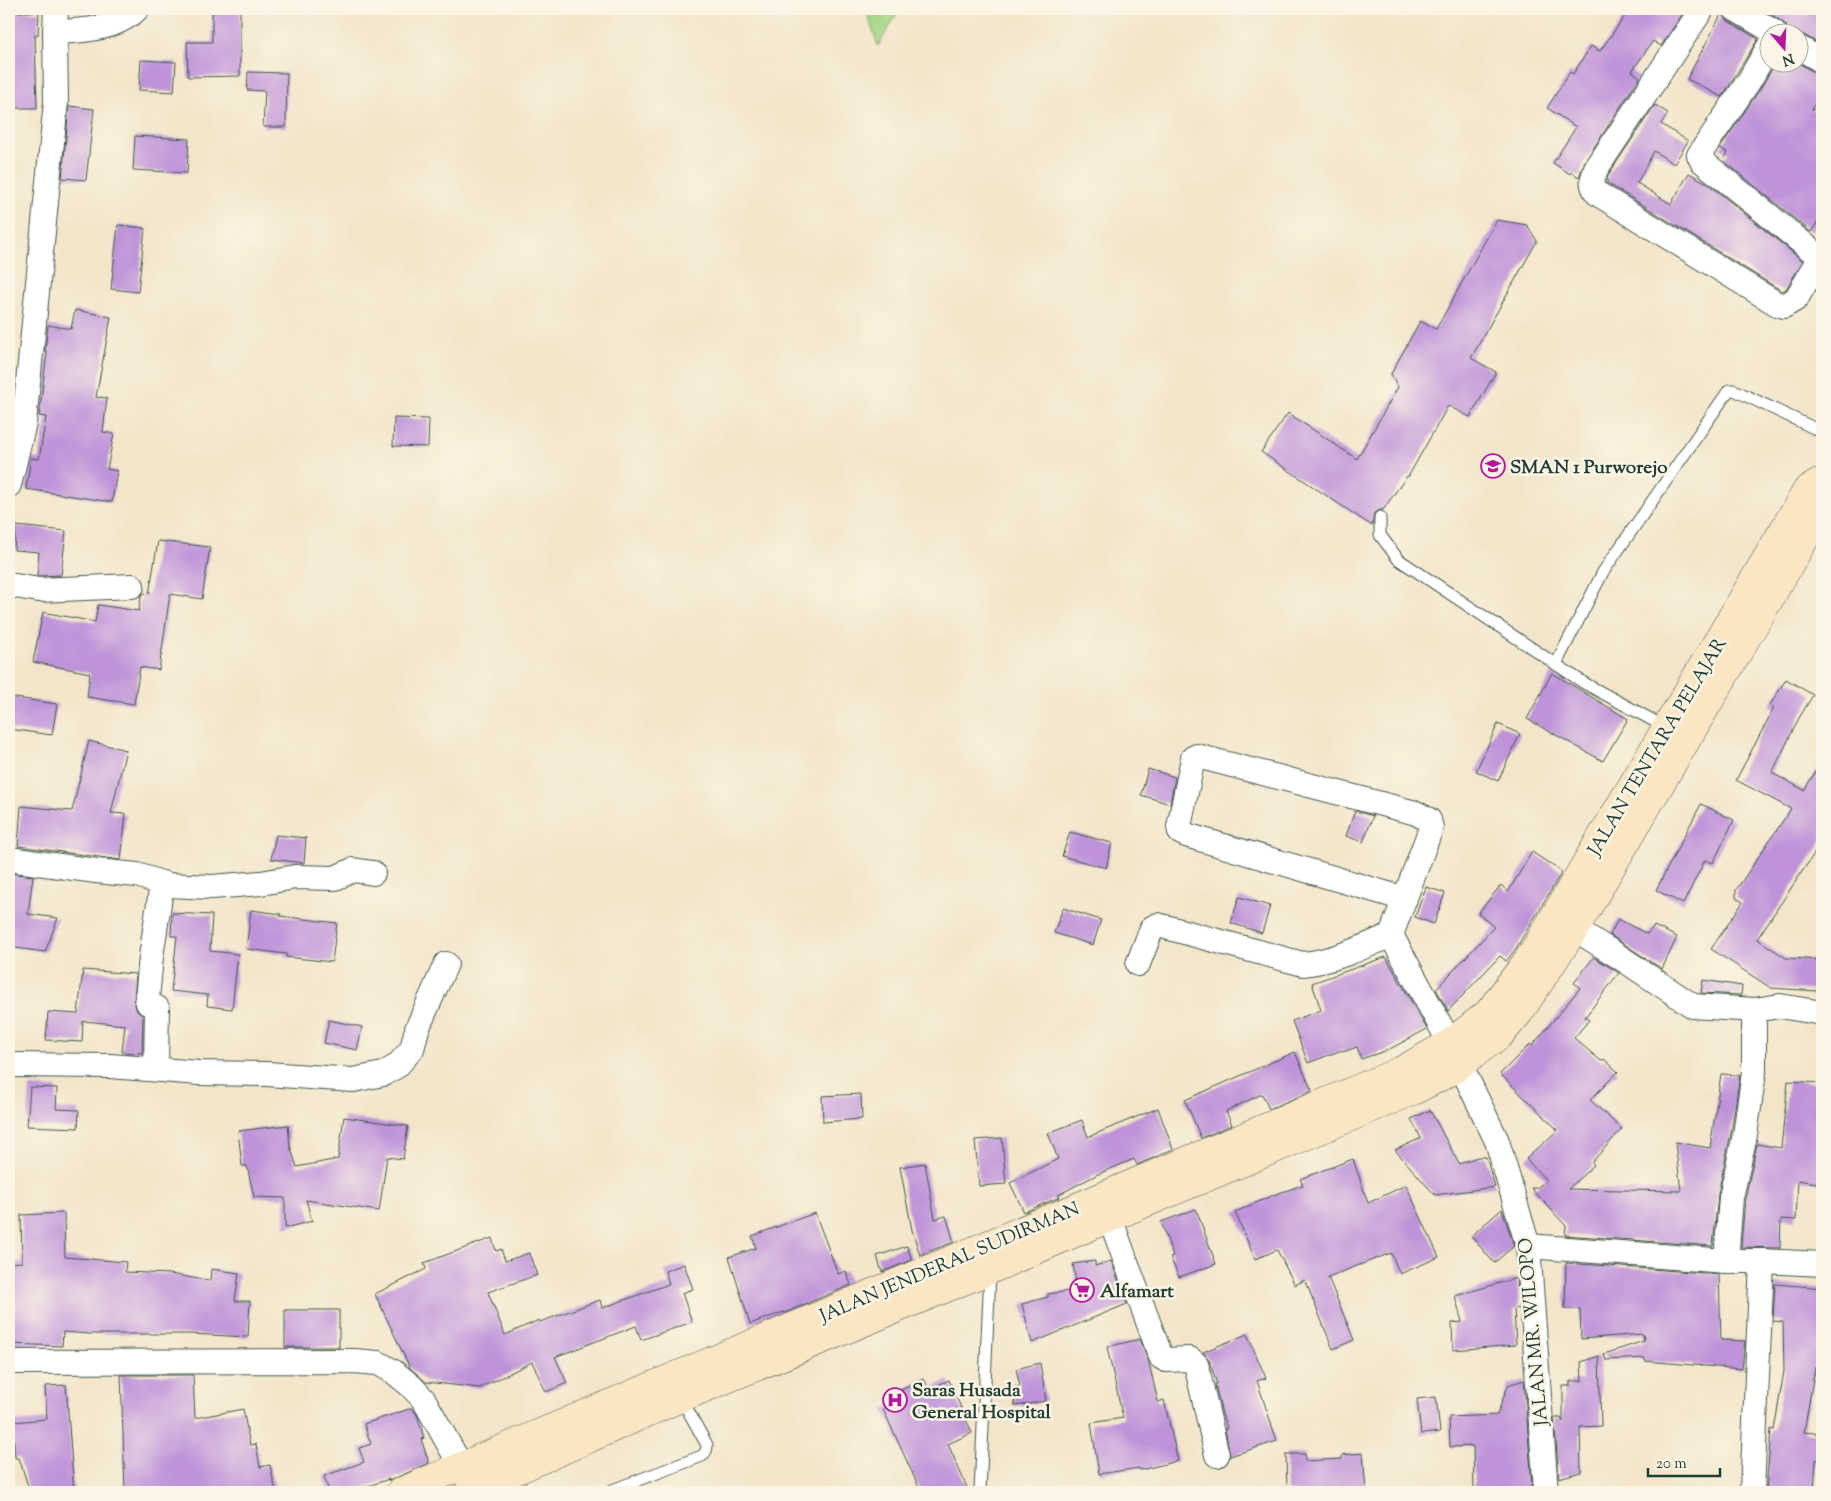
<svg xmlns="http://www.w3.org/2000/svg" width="1831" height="1501" font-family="'Sorts Mill Goudy',serif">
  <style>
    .green { fill: #a2d584; stroke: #60895c }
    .building { fill: #be93d9 }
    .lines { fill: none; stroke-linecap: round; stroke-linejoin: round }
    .service-casing { stroke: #3f564a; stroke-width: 13 }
    .minor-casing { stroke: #3f564a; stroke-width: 26 }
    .secondary-casing { stroke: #3f564a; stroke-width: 29 }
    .service { stroke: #fff; stroke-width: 11 }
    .minor { stroke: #fff; stroke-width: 24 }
    .secondary { stroke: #fbe6c4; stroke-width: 28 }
    .labels { text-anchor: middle; stroke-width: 5; stroke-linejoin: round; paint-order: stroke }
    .poi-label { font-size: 19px; font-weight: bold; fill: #1f3d34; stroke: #fcf5e5; text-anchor: start }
    .street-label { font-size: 19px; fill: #1f3d34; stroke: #fcf5e5 }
  </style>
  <rect width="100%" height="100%" fill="#fcf5e5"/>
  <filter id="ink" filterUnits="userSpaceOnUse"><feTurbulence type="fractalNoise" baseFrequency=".02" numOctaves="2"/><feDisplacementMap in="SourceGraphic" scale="10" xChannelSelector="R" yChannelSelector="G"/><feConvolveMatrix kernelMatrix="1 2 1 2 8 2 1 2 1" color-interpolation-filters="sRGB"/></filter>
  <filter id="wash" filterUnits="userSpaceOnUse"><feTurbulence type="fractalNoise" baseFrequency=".0096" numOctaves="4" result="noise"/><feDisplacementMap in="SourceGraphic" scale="20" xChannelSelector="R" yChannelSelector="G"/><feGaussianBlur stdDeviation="1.12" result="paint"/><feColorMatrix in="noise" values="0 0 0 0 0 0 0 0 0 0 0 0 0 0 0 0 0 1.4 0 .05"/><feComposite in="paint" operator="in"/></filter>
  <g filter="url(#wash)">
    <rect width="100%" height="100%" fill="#f2e5c9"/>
    <path class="green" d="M866 9H900L878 46Z"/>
    <g id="blocks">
      <g class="building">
        <path d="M1630 9H1686L1661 46 1653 41 1632 71 1640 77 1585 161 1579 177 1571 172 1570 174 1553 163 1576 127 1547 108 1570 72 1573 74 1591 46 1600 51Z"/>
        <path d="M1774 9H1822V45L1798 32H1788L1786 25 1771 14Z"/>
        <path d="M212 10H240V76L188 77 187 42H212Z"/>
        <path d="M9 12H39L38 35H35L37 108H9Z"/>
        <path d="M1722 13 1728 21 1758 39 1722 97 1687 79Z"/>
        <path d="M141 60 176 62 174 92 139 90Z"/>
        <path d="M1776 62H1797L1815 73 1822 75V90L1812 109 1822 115V216L1811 232 1723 160 1728 153 1720 148 1760 89Z"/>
        <path d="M248 72 287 73 286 127H263L265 91 247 90Z"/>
        <path d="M1655 105 1668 113 1661 124 1688 141 1674 164 1654 151 1637 183 1671 204 1689 173 1707 183 1803 261 1786 289 1782 291 1607 183 1608 175Z"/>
        <path d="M69 106 94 109 86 180 62 178Z"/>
        <path d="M135 136 189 139 187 173 133 170Z"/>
        <path d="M1497 220 1527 225 1537 241 1471 358 1496 372 1470 417 1448 406 1408 477 1407 476 1383 510H1380L1374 513 1372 526 1261 452 1288 413 1357 459 1398 387 1391 374 1420 321 1436 329Z"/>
        <path d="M118 225 145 228 138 292 111 289Z"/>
        <path d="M75 310 111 317 96 397 107 398 103 432 114 434 107 469 117 471 112 502 26 489 31 458 39 459 46 417 39 416 47 352H45L48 325 71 329Z"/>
        <path d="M394 418 429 419 428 447 393 446Z"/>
        <path d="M16 526 66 531 61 575 37 576 39 552 14 550Z"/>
        <path d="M158 541 210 547 202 599 170 594 159 670 140 667 134 704 87 697 90 673 33 662 43 612 95 622 98 605 139 611 141 596 144 593 149 594Z"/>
        <path d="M1552 673 1628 719 1603 761 1527 719Z"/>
        <path d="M1786 679 1813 695 1799 718 1772 773 1804 790 1822 762V842L1757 939 1786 958 1822 960V968L1817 991 1771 988 1711 949 1743 902 1736 898V890L1791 809 1736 780 1774 708 1770 705Z"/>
        <path d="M9 697 57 704 52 735 9 729Z"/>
        <path d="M1498 724 1520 734 1498 781 1476 771Z"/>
        <path d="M89 741 126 750 111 813 126 814 121 860 18 846 21 806 72 811Z"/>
        <path d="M1148 769 1175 777 1170 804 1141 795Z"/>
        <path d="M1701 804 1734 820 1713 863 1705 860 1683 904 1656 890Z"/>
        <path d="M1355 811 1373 816 1363 842 1346 836Z"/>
        <path d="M1070 832 1112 843 1106 868 1062 856Z"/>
        <path d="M276 835 306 838 304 863 271 859Z"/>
        <path d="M1532 852 1562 872 1515 950 1506 961 1500 956 1448 1011 1436 989 1494 927 1478 913 1501 885 1508 892Z"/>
        <path d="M9 873 33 876 28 914 58 918 45 952 9 947Z"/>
        <path d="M1426 887 1445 893 1434 924 1415 917Z"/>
        <path d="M1239 897 1270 906 1262 933 1231 923Z"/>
        <path d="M1063 908 1101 920 1093 945 1054 933Z"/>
        <path d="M251 910 281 914 280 916 337 923 332 962 286 957V954L246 949Z"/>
        <path d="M172 913 212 915 210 951 238 954 232 1009 207 1006 208 995 171 991 177 936H171Z"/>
        <path d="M1618 919 1647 934 1654 926 1677 937 1662 969 1610 935Z"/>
        <path d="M1386 957 1427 1029 1388 1050 1361 1059 1357 1047 1343 1052 1342 1050 1308 1063 1292 1021 1321 1010 1312 983Z"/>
        <path d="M1594 957 1619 973 1585 1017 1589 1020 1574 1038 1601 1061 1604 1059 1618 1072 1590 1100 1622 1129 1592 1162 1594 1165 1568 1189 1681 1191 1675 1142 1710 1148 1721 1074 1740 1075 1731 1133 1718 1194 1713 1246 1565 1235 1566 1226 1531 1188H1537L1546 1180 1526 1159 1558 1130 1500 1074 1530 1044 1532 1046 1580 988 1574 983Z"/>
        <path d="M83 970 136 974 134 1002 137 1011 143 1016 142 1053 122 1052 125 1025 83 1021 82 1042 46 1040 48 1012 78 1014Z"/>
        <path d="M1703 980 1742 986 1741 995 1701 993Z"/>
        <path d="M329 1020 362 1027 357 1050 324 1043Z"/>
        <path d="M1295 1052 1312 1091 1269 1109 1262 1094 1226 1111 1232 1125 1201 1138 1185 1100Z"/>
        <path d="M1788 1081 1822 1083V1184L1798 1180 1796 1220 1781 1219 1780 1248 1741 1247 1745 1199 1757 1144 1781 1148Z"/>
        <path d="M30 1087 57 1088 56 1109 79 1110 78 1128 27 1126Z"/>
        <path d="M861 1094 862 1119 823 1122 822 1096Z"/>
        <path d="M1158 1108 1173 1149 1137 1165 1134 1159 1096 1175 1058 1195 1060 1197 1024 1212 1010 1183 1058 1159 1048 1133 1082 1120 1088 1137Z"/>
        <path d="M1430 1110 1459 1164 1477 1157H1486L1495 1187 1435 1195 1395 1150 1421 1138 1411 1119Z"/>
        <path d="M344 1117 408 1126 403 1159 387 1157 379 1211 306 1200 312 1221 285 1228V1198L254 1197 247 1166H242L238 1131 288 1125 290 1146 297 1167 338 1159Z"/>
        <path d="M1002 1138 1006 1184 979 1186 975 1140Z"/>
        <path d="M1353 1159 1368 1203 1406 1185 1439 1257 1400 1274 1391 1253 1328 1277 1354 1340 1333 1349 1305 1280 1295 1285 1277 1250 1255 1259 1235 1212 1276 1194 1303 1185 1300 1179Z"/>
        <path d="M925 1163 935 1219 946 1216 954 1242 920 1255 912 1230 900 1167Z"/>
        <path d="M1196 1209 1216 1264 1179 1277 1170 1257 1173 1256 1161 1222Z"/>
        <path d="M1502 1209 1514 1246 1494 1263 1471 1236Z"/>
        <path d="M64 1213 65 1257 126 1262 125 1272 170 1274 210 1281 211 1269 239 1273 235 1301H250L248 1337 190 1334H90L63 1332 62 1346 9 1344V1263L22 1262 21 1215Z"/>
        <path d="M815 1213 838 1274 846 1271 851 1285 784 1313V1312L750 1324 729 1257 756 1248 752 1236Z"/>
        <path d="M492 1238 496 1251 501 1249 505 1261 529 1253 537 1275 488 1292 505 1335 539 1320 540 1322 600 1300 602 1308 669 1284 665 1271 684 1264 693 1289 682 1293 692 1322 641 1340 636 1326 555 1357 567 1383 546 1392 532 1362 480 1388 426 1382 410 1368 375 1294 426 1269 424 1263Z"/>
        <path d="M907 1246 912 1260 882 1272 877 1256Z"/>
        <path d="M1095 1261V1266L1111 1261 1127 1304 1032 1343 1022 1304 1048 1297V1294L1077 1290 1073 1264Z"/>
        <path d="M1566 1263 1719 1274 1721 1340 1745 1341 1742 1369 1645 1361V1358L1606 1360 1604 1354 1644 1341 1643 1334 1581 1339 1580 1309H1565Z"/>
        <path d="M1517 1278 1519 1308 1514 1309 1516 1345 1453 1350 1452 1323 1462 1322 1455 1296Z"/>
        <path d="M1775 1284 1822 1288V1368H1815L1804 1432 1822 1434V1460H1816L1814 1492H1766L1771 1429 1774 1430 1784 1371 1783 1322 1773 1321Z"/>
        <rect x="285" y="1310" width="54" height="37"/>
        <path d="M1247 1334 1266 1378 1257 1381 1277 1441 1230 1456 1225 1429 1227 1428 1222 1414 1215 1384H1217L1209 1360 1203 1352Z"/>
        <path d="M1140 1339 1149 1363 1158 1402 1164 1400 1178 1461 1140 1470 1139 1468 1099 1474 1091 1423 1123 1418 1107 1347Z"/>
        <path d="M1599 1356 1601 1426 1580 1427 1581 1472 1559 1478 1554 1418H1561L1563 1422V1386H1570V1381H1582L1581 1362Z"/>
        <path d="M1040 1363 1046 1401 1015 1406 1012 1388 1020 1386 1016 1369Z"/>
        <path d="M121 1375H193L195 1418 243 1409 250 1445 256 1444 260 1467 270 1465 276 1492H125Z"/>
        <path d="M924 1379 929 1389 949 1380 972 1433 948 1444 969 1492H921L883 1409 905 1399 901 1390Z"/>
        <path d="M1524 1380 1532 1485 1530 1486V1492H1474L1473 1446 1450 1447 1449 1417 1497 1415 1508 1385Z"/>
        <path d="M66 1385 74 1492H30L19 1458H15L13 1422 47 1419 45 1386Z"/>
        <path d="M1436 1397 1440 1432 1421 1434 1417 1399Z"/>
        <path d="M412 1408 417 1415 424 1438 421 1439 429 1463 389 1481V1479L350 1492H329L324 1476 364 1462 359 1448 371 1444 364 1424Z"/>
        <path d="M1363 1453 1366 1492H1287L1286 1454H1305V1461L1342 1459V1455Z"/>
      </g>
    </g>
  </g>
  <g filter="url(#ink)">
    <use href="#blocks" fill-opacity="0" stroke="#3f564a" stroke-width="1"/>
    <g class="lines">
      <g class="service-casing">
        <g id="service">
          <path d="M1380 517V535L1398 559 1584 683 1667 728"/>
          <path d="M1556 664 1603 572 1729 390H1734L1822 432"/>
          <path d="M607 1492 702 1456C706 1452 707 1450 707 1445L681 1398"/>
          <path d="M980 1492 990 1272"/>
        </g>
      </g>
      <g class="minor-casing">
        <g id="minor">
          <path d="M1702 9 1596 169C1592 179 1590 185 1598 194L1777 304 1784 306 1796 299 1822 255"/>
          <path d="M1735 9 1774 32"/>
          <path d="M55 32 56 9"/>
          <path d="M1798 47 1822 61"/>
          <path d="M1768 48 1749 81 1699 155 1702 161 1822 259"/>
          <path d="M9 485 24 423 56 102 55 32C83 31 116 29 137 9"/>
          <path d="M9 585 39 590 132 586"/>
          <path d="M9 859 96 871 137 875 168 885 212 887 261 883 295 877 335 878 353 870 373 873"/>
          <path d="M1405 899 1186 835 1180 832 1179 827 1193 758 1197 756 1416 813 1429 820 1431 828 1391 935 1450 1043"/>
          <path d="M1575 929 1618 956 1693 1006 1754 1010 1780 1006 1822 1013"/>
          <path d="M1138 964 1152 928 1158 925 1303 964C1333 961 1364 947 1391 935"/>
          <path d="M1460 1064 1497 1141 1528 1246 1546 1492"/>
          <path d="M9 1065 110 1066 199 1073 267 1074 353 1080 383 1074 397 1066 412 1049 417 1029 446 964"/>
          <path d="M156 1069 157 1008 148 1003 147 999 151 957 162 883"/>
          <path d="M1110 1218 1161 1357 1166 1360 1190 1359 1196 1364 1217 1455"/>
          <path d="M1528 1246 1726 1261H1762L1822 1264"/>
          <path d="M1726 1261 1731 1197 1745 1135 1754 1072V1010"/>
          <path d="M9 1362 354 1361 378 1363 394 1372 411 1386 424 1400 461 1466"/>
          <path d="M1752 1492 1762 1261"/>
        </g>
      </g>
      <g class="secondary-casing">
        <g id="secondary">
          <path d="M400 1492 1402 1070 1450 1043 1488 1013 1532 954 1807 490 1822 481"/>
          <path d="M468 1492 681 1398 990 1270 1110 1218 1413 1091 1452 1071 1501 1034 1519 1013 1575 929 1822 510"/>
        </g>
      </g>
      <use href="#service" class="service"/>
      <use href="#minor" class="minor"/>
      <use href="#secondary" class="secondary"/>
    </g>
  </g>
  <defs>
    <g id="school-ring" transform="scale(1.25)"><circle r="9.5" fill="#fcf5e5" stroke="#b5179e" stroke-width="1.5"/><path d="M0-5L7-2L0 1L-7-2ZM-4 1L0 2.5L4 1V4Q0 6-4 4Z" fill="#b5179e"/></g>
    <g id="supermarket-ring" transform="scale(1.25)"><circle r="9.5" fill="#fcf5e5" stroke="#b5179e" stroke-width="1.5"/><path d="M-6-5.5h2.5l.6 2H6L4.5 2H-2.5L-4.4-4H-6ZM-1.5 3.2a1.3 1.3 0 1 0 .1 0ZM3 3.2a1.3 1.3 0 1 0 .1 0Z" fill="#b5179e"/></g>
    <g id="hospital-ring" transform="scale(1.25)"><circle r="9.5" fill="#fcf5e5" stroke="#b5179e" stroke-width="1.5"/><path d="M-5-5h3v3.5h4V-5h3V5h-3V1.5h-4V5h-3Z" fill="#b5179e"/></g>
  </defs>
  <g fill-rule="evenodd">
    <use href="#school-ring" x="1493" y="466"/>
    <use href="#supermarket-ring" x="1082" y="1290"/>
    <use href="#hospital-ring" x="895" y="1400"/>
  </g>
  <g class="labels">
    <g class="poi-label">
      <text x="1510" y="473">SMAN 1 Purworejo</text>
      <text x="1100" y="1297">Alfamart</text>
      <text x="912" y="1396">Saras Husada<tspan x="912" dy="22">General Hospital</tspan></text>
    </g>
    <g class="street-label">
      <text transform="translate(1656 746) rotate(-59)" y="7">JALAN TENTARA PELAJAR</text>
      <text transform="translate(949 1261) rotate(-23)" y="7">JALAN JENDERAL SUDIRMAN</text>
      <text transform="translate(1532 1332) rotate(-95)" y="7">JALAN MR. WILOPO</text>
    </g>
  </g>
  <rect width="1831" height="1501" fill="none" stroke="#fcf5e5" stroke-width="30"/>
  <g transform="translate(1784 48) rotate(161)"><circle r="24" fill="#fcf5e5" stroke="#a4ab9e"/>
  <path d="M0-4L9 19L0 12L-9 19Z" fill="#b5179e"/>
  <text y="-8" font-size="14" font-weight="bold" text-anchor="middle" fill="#1f3d34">N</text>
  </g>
  <path d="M1648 1468v8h72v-8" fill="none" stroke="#1f3d34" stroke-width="2.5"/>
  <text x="1656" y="1468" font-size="15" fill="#1f3d34" stroke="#fcf5e5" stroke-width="4" paint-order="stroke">20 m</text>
</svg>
